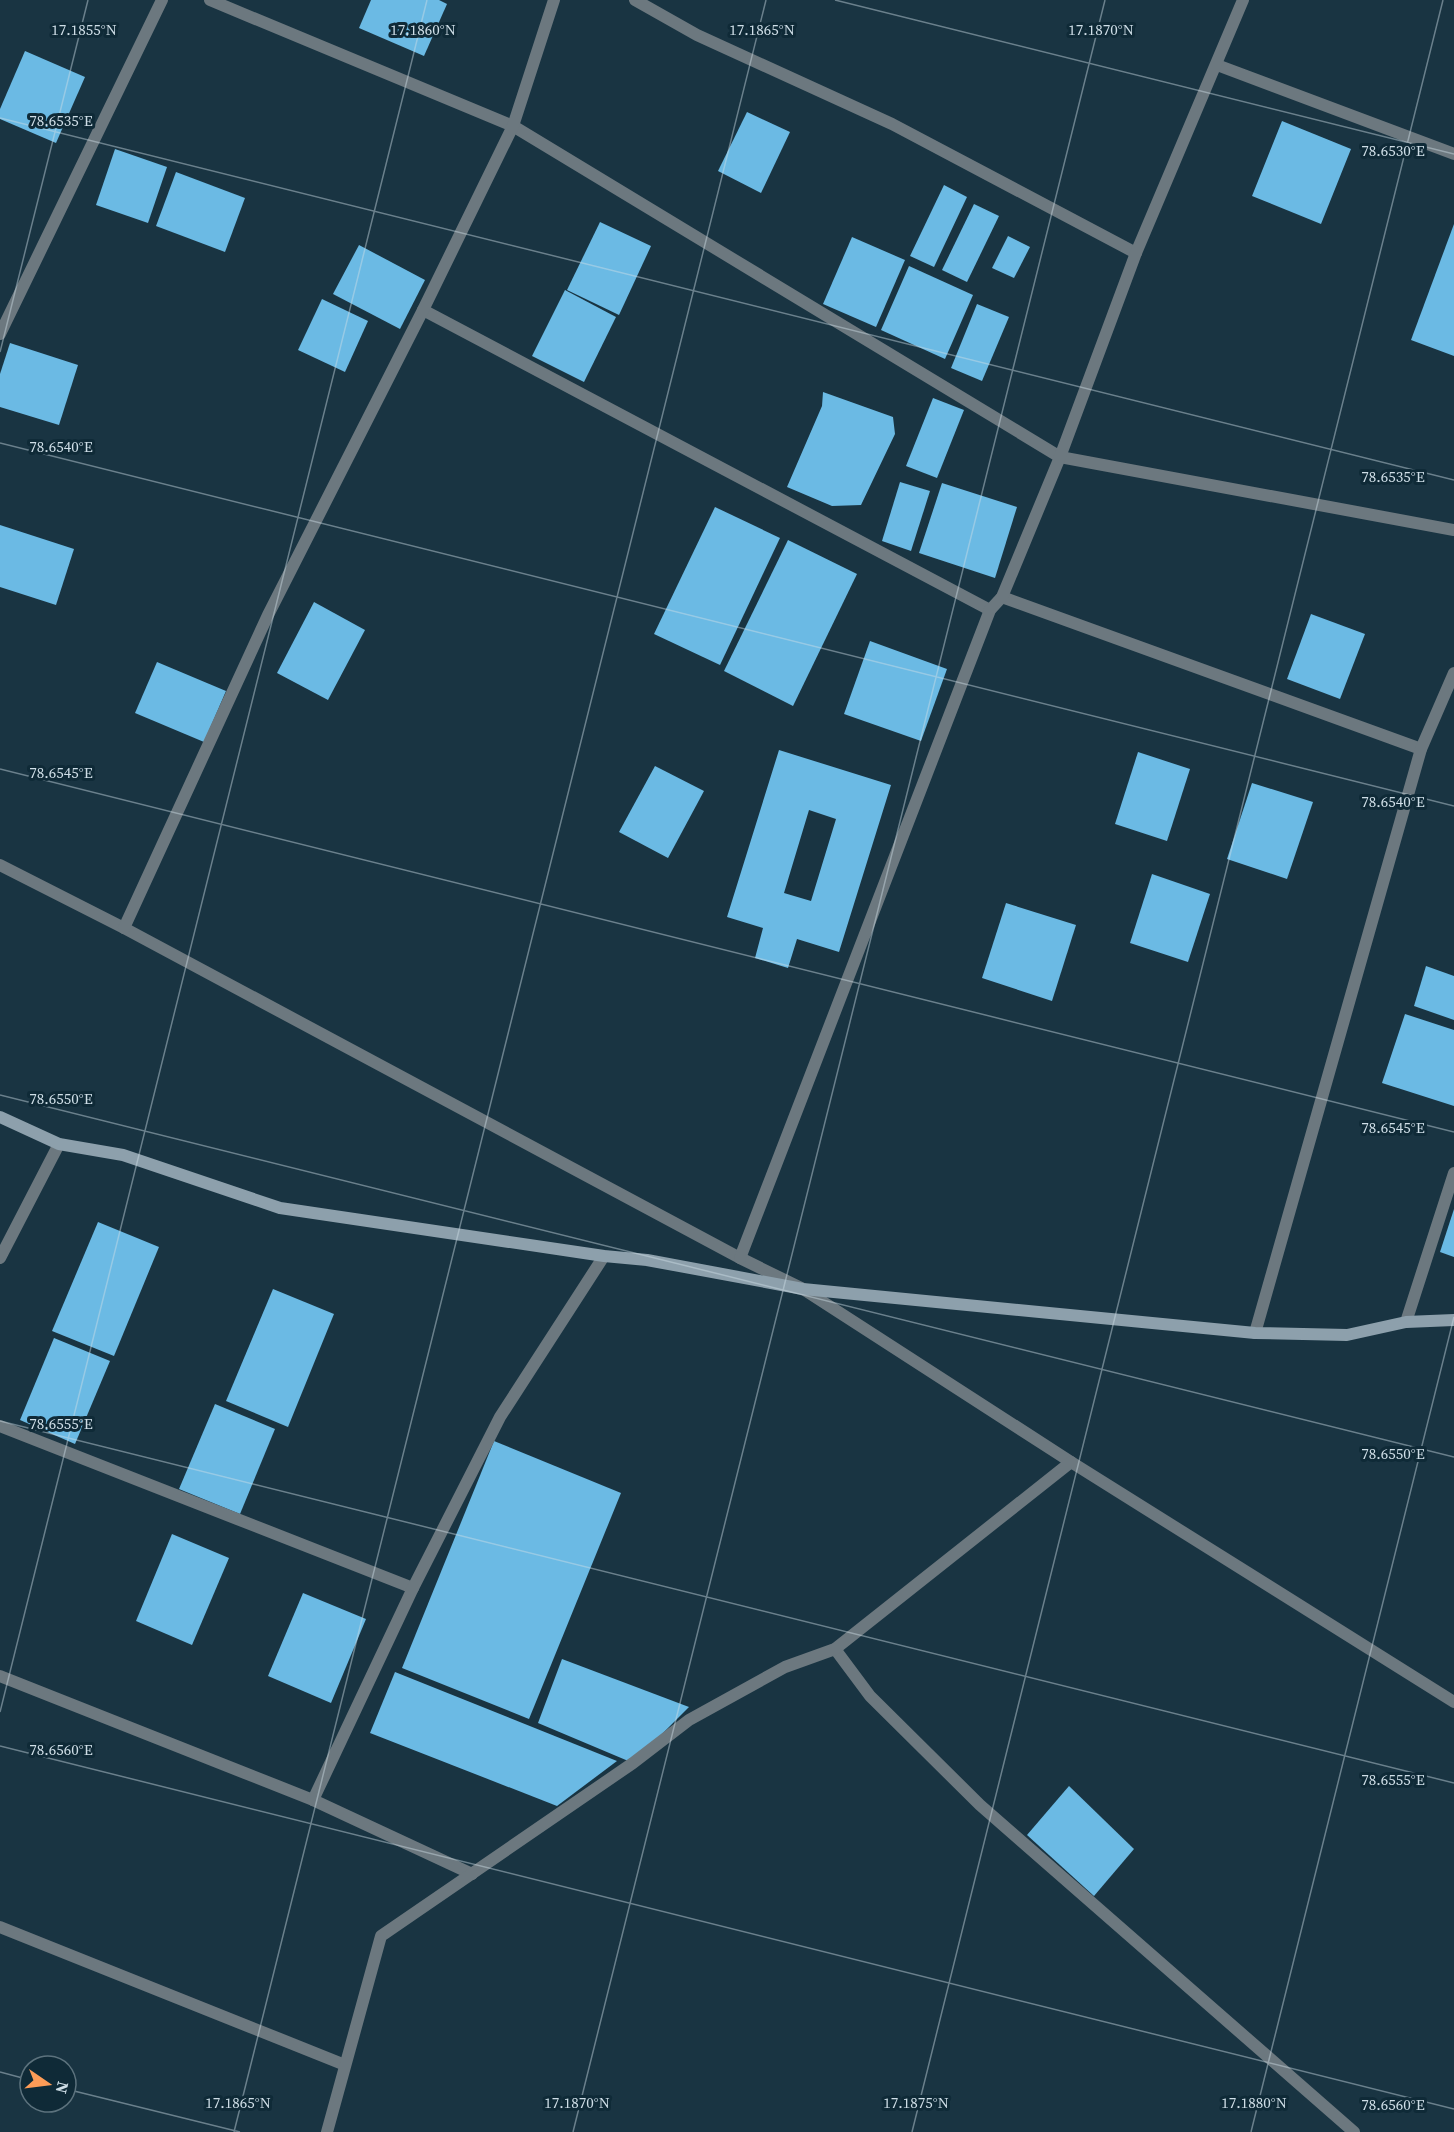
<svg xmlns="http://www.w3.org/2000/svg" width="1454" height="2132" font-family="'Source Serif 4',serif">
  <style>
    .building { fill: #6bbae4; fill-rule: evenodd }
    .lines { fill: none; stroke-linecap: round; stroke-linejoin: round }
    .minor { stroke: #6c787f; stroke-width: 12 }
    .secondary { stroke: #8da0ac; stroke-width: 12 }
    .ticks { fill: none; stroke: #cfdee7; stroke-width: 1.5; stroke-opacity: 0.45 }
    .ticks-label { font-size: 15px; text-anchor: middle; fill: #cfdee7; stroke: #0f2a37; stroke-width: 6; stroke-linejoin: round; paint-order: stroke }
  </style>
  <rect width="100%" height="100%" fill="#193442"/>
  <g class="building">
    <path d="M371 0H439L447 4 424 56 359 28Z"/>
    <path d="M25 51 85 77 56 143 0 119V109Z"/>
    <path d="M747 112 790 132 761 193 718 171Z"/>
    <path d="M1282 121 1351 149 1321 224 1252 196Z"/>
    <path d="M115 149 167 167 148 223 96 205Z"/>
    <path d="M176 172 245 198 225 252 156 226Z"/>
    <path d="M944 185 967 197 934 267 910 256Z"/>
    <path d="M974 204 999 216 967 282 942 270Z"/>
    <path d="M600 222 651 246 619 315 567 290Z"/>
    <path d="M1454 224V356L1411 340Z"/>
    <path d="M1008 236 1030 247 1014 278 992 268Z"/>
    <path d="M852 237 905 260 876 327 823 304Z"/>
    <path d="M359 245 425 280 400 329 333 294Z"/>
    <path d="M909 266 973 295 945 359 881 330Z"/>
    <path d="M565 290 616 317 584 382 532 356Z"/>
    <path d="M322 299 368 321 345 372 298 350Z"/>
    <path d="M977 304 1009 317 982 381 951 368Z"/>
    <path d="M10 343 78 365 59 425 0 407V374Z"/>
    <path d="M823 392 893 417 895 434 861 505 832 506 787 487 822 406Z"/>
    <path d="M933 398 964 410 937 478 906 466Z"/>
    <path d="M900 482 930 491 911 551 882 541Z"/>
    <path d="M942 483 1017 507 995 578 919 553Z"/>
    <path d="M715 507 780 538 720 665 654 634Z"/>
    <path d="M0 525 74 549 56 605 0 587Z"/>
    <path d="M788 540 857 574 793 706 724 671Z"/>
    <path d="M314 602 365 630 328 700 277 673Z"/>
    <path d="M1311 614 1365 634 1340 699 1287 679Z"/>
    <path d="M870 641 947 669 921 741 844 714Z"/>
    <path d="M157 662 226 691 204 742 135 713Z"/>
    <path d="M779 750 891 785 839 952 797 939 788 968 755 958 763 928 727 917ZM809 810 836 819 811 901 784 893Z"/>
    <path d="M1138 752 1190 769 1167 841 1115 824Z"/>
    <path d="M655 766 704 791 668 858 619 832Z"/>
    <path d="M1252 783 1313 802 1287 879 1227 859Z"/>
    <path d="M1152 874 1210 894 1188 962 1130 943Z"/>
    <path d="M1006 903 1076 925 1052 1001 982 978Z"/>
    <path d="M1426 966 1454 976V1020L1414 1006Z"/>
    <path d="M1405 1014 1454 1030V1106L1382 1083Z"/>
    <path d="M1454 1209V1257L1440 1252Z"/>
    <path d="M98 1222 159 1247 114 1356 52 1331Z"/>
    <path d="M273 1289 334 1314 288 1427 226 1401Z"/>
    <path d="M54 1338 110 1361 75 1444 20 1420Z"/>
    <path d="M215 1404 275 1429 240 1514 179 1489Z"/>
    <path d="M494 1441 621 1493 529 1719 402 1668Z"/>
    <path d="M172 1534 229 1558 192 1645 136 1621Z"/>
    <path d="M303 1593 366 1619 331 1703 268 1676Z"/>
    <path d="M562 1659 689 1707 633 1763 538 1723Z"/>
    <path d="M395 1672 617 1761 557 1806 370 1733Z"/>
    <path d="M1069 1786 1134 1849 1094 1896 1027 1835Z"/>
  </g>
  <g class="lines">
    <g class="minor">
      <path d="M210 0 513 126 1060 457 1454 530"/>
      <path d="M635 0 697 35 892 124 1136 253"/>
      <path d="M1217 65 1454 154"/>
      <path d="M423 310 990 610"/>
      <path d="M0 334 162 0"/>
      <path d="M1002 597 1421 749"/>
      <path d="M0 865 124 928 740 1258 803 1289 1071 1462 1454 1702"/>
      <path d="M124 928 268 615 423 310 513 126 554 0"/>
      <path d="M0 1258 59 1144"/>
      <path d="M740 1258 990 610 1002 597 1060 457 1136 253 1243 0"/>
      <path d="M1406 1322 1454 1173"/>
      <path d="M1255 1333 1421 749 1454 673"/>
      <path d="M0 1426 413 1588"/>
      <path d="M835 1649 870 1696 980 1805 1354 2132"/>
      <path d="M0 1676 313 1800 472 1874"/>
      <path d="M313 1800 413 1588 500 1417 604 1256"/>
      <path d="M0 1927 345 2065"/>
      <path d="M327 2132 381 1936 633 1763 689 1720 785 1667 835 1649 1071 1462"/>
    </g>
    <path class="secondary" d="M0 1117 59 1144 123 1155 280 1208 604 1256 647 1260 803 1289 1255 1333 1347 1335 1406 1322 1454 1320"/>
  </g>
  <path class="ticks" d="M835 0 1454 154M0 118 1454 480M0 352 88 0M0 443 1454 806M0 769 1454 1132M0 1095 1454 1457M0 1421 1454 1783M0 1712 427 0M0 1746 1454 2109M0 2072 30 2080M66 2089 240 2132M234 2132 766 0M573 2132 1105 0M912 2132 1443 0M1251 2132 1454 1317"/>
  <g class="ticks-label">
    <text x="84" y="35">17.1855°N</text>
    <text x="423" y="35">17.1860°N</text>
    <text x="762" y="35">17.1865°N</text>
    <text x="1101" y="35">17.1870°N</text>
    <text x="61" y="126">78.6535°E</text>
    <text x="1393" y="156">78.6530°E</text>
    <text x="61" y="452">78.6540°E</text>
    <text x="1393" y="482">78.6535°E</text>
    <text x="61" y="778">78.6545°E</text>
    <text x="1393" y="807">78.6540°E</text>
    <text x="61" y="1104">78.6550°E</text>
    <text x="1393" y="1133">78.6545°E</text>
    <text x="61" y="1429">78.6555°E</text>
    <text x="1393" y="1459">78.6550°E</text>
    <text x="61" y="1755">78.6560°E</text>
    <text x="1393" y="1785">78.6555°E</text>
    <text x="238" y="2108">17.1865°N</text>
    <text x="577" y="2108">17.1870°N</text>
    <text x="916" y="2108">17.1875°N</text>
    <text x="1254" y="2108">17.1880°N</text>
    <text x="1393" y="2110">78.6560°E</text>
  </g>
  <g transform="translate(48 2084) rotate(104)"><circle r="28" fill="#0f2a37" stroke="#5c727d" stroke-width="1.5"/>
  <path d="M0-4.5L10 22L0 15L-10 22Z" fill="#fe9c57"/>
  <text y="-9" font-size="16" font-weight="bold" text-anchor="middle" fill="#cfdee7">N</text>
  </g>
</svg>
